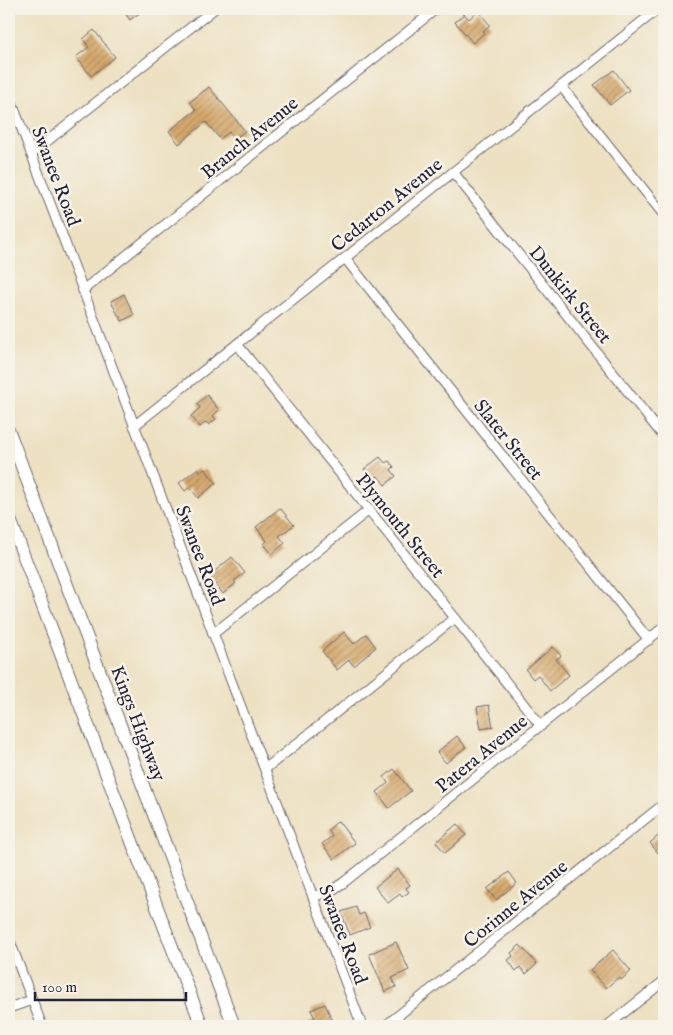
<svg xmlns="http://www.w3.org/2000/svg" width="673" height="1035" font-family="'IM FELL English',serif">
  <style>
    .building { fill: url(#building-hatch) }
    .lines { fill: none; stroke-linecap: round; stroke-linejoin: round }
    .street-casing { stroke: #69656a; stroke-width: 11 }
    .secondary-casing { stroke: #69656a; stroke-width: 14 }
    .street { stroke: #fff; stroke-width: 9 }
    .secondary { stroke: #fff; stroke-width: 12 }
    .labels { text-anchor: middle; stroke-width: 5; stroke-linejoin: round; paint-order: stroke }
    .street-label { font-size: 19px; fill: #22223b; stroke: #f7f3e8 }
  </style>
  <defs>
    <pattern id="building-hatch" width="6" height="6" patternUnits="userSpaceOnUse" patternTransform="scale(1.25)"><rect width="6" height="6" fill="#d6a96d"/><path d="M-1 1l2-2M0 6l6-6M5 7l2-2" fill="none" stroke="#ad895b"/></pattern>
  </defs>
  <rect width="100%" height="100%" fill="#f7f3e8"/>
  <filter id="ink" filterUnits="userSpaceOnUse"><feTurbulence type="fractalNoise" baseFrequency=".02" numOctaves="2"/><feDisplacementMap in="SourceGraphic" scale="10" xChannelSelector="R" yChannelSelector="G"/><feConvolveMatrix kernelMatrix="1 2 1 2 8 2 1 2 1" color-interpolation-filters="sRGB"/></filter>
  <filter id="wash" filterUnits="userSpaceOnUse"><feTurbulence type="fractalNoise" baseFrequency=".0096" numOctaves="4" result="noise"/><feDisplacementMap in="SourceGraphic" scale="20" xChannelSelector="R" yChannelSelector="G"/><feGaussianBlur stdDeviation="1.12" result="paint"/><feColorMatrix in="noise" values="0 0 0 0 0 0 0 0 0 0 0 0 0 0 0 0 0 1.4 0 .05"/><feComposite in="paint" operator="in"/></filter>
  <g filter="url(#wash)">
    <rect width="100%" height="100%" fill="#ede1c2"/>
    <g id="blocks">
      <g class="building">
        <path d="M122 9H145L130 20Z"/>
        <path d="M478 11 490 25 483 31 485 32 473 43 455 22 464 14 469 19Z"/>
        <path d="M94 30 115 57 91 76 76 57 89 47 83 39Z"/>
        <path d="M614 70 629 90 610 105 594 85Z"/>
        <path d="M209 87 245 131 234 139 229 132 220 139 206 122 179 144 169 131 196 110 190 102Z"/>
        <path d="M124 294 134 315 122 321 119 315H118L111 301Z"/>
        <path d="M207 395 219 410 213 416 216 419 209 425 206 422 200 427 191 416 200 408 197 404Z"/>
        <path d="M380 457 385 463 389 461 394 467 391 470 396 476 385 485 378 476 373 480 364 469Z"/>
        <path d="M198 468 201 472 205 469 216 483 198 498 190 487 185 491 179 483Z"/>
        <path d="M280 508 294 525 279 536 285 543 272 554 264 544 267 541 256 527Z"/>
        <path d="M232 557 245 573 234 581 236 583 223 594 209 576Z"/>
        <path d="M344 632 354 644 366 634 376 647 354 666 349 660 337 670 322 651Z"/>
        <path d="M553 647 561 656 556 659 569 675 550 691 538 675 533 679 526 670Z"/>
        <path d="M489 705 493 727 481 729 477 707Z"/>
        <path d="M457 736 466 747 446 763 437 752Z"/>
        <path d="M394 769 411 791 389 808 377 792 388 783 384 777Z"/>
        <path d="M338 821 355 843 334 859 322 844 332 836 328 830Z"/>
        <path d="M457 824 466 835 445 853 436 842Z"/>
        <path d="M664 831V849L658 853 650 843Z"/>
        <path d="M398 869 410 885 406 888 409 892 402 897 400 894 388 903 375 887Z"/>
        <path d="M509 872 517 883 496 900 487 889Z"/>
        <path d="M356 907 359 915 364 913 370 927 350 935 341 912Z"/>
        <path d="M396 942 409 970 392 978 396 987 385 992 369 954Z"/>
        <path d="M520 945 537 964 526 974 520 967 516 971 508 960 513 956 511 953Z"/>
        <path d="M613 950 631 971 621 980 619 977 606 988 590 970Z"/>
        <path d="M325 1004 335 1026H301L316 1020 311 1010Z"/>
      </g>
    </g>
  </g>
  <g filter="url(#ink)">
    <use href="#blocks" fill-opacity="0" stroke="#69656a" stroke-width="1"/>
    <g class="lines">
      <g class="street-casing">
        <g id="street">
          <path d="M561 86 664 215"/>
          <path d="M9 95 362 1026"/>
          <path d="M31 154 214 9"/>
          <path d="M453 172 664 437"/>
          <path d="M345 258 649 640"/>
          <path d="M83 290 436 9"/>
          <path d="M237 344 541 726"/>
          <path d="M134 426 658 9"/>
          <path d="M213 634 369 510"/>
          <path d="M265 769 455 618"/>
          <path d="M313 897 332 890 343 883 664 627"/>
          <path d="M9 939 42 1026"/>
          <path d="M9 1008 32 1000"/>
          <path d="M385 1026 664 804"/>
          <path d="M607 1026 664 981"/>
        </g>
      </g>
      <g class="secondary-casing">
        <g id="secondary">
          <path d="M9 432 234 1026"/>
          <path d="M9 517 202 1026"/>
        </g>
      </g>
      <use href="#street" class="street"/>
      <use href="#secondary" class="secondary"/>
    </g>
  </g>
  <g class="labels">
    <g class="street-label">
      <text transform="translate(249 137) rotate(-39)" y="7">Branch Avenue</text>
      <text transform="translate(57 176) rotate(69)" y="7">Swanee Road</text>
      <text transform="translate(386 204) rotate(-39)" y="7">Cedarton Avenue</text>
      <text transform="translate(571 294) rotate(51)" y="7">Dunkirk Street</text>
      <text transform="translate(509 439) rotate(51)" y="7">Slater Street</text>
      <text transform="translate(401 525) rotate(51)" y="7">Plymouth Street</text>
      <text transform="translate(201 555) rotate(69)" y="7">Swanee Road</text>
      <text transform="translate(139 723) rotate(69)" y="7">Kings Highway</text>
      <text transform="translate(481 753) rotate(-39)" y="7">Patera Avenue</text>
      <text transform="translate(515 903) rotate(-39)" y="7">Corinne Avenue</text>
      <text transform="translate(344 934) rotate(69)" y="7">Swanee Road</text>
    </g>
  </g>
  <rect width="673" height="1035" fill="none" stroke="#f7f3e8" stroke-width="30"/>
  <path d="M35 992v8h151v-8" fill="none" stroke="#22223b" stroke-width="2.5"/>
  <text x="42" y="992" font-size="15" fill="#22223b" stroke="#f7f3e8" stroke-width="4" paint-order="stroke">100 m</text>
</svg>
